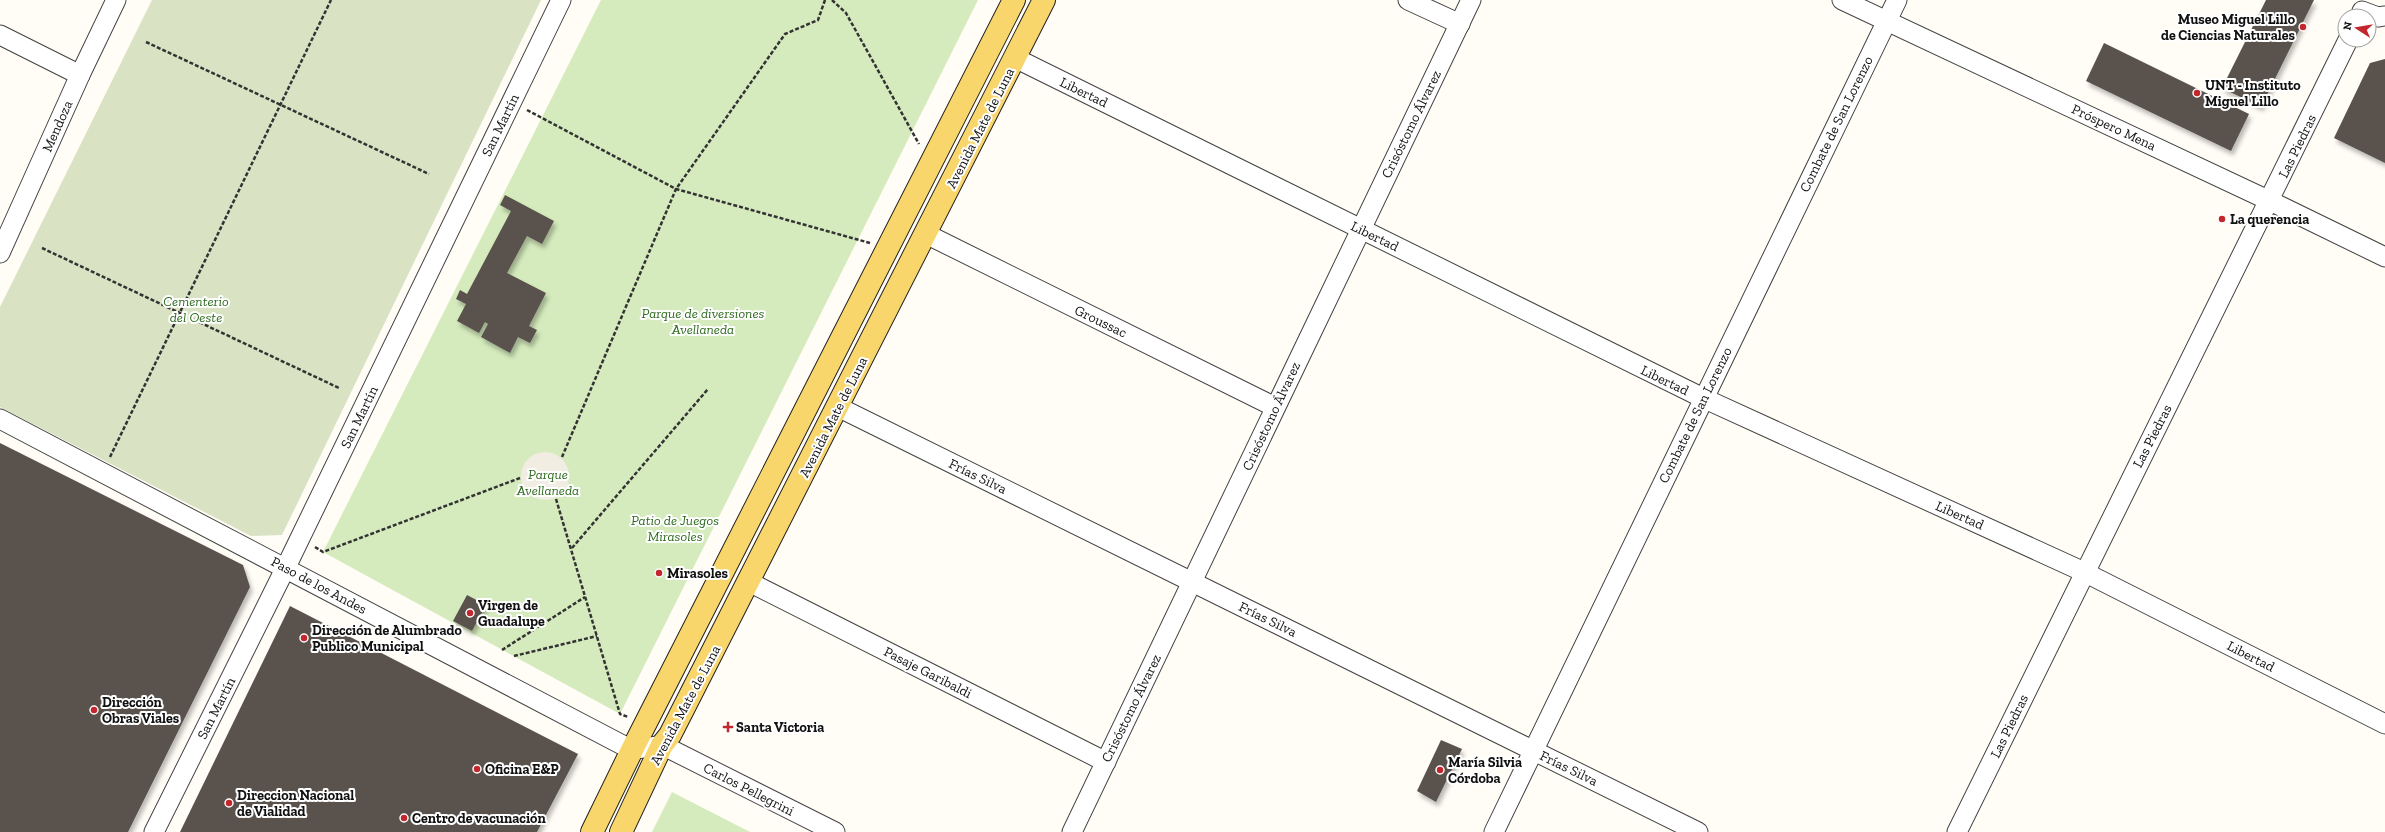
<svg xmlns="http://www.w3.org/2000/svg" width="2385" height="832" font-family="'Zilla Slab',serif">
  <style>
    .green { fill: #d5ebbd }
    .cemetery { fill: #d9e3c4 }
    .plaza { fill: #f1ede2 }
    .building { fill: #5a524d; filter: url(#shadow) }
    .lines { fill: none; stroke-linecap: round; stroke-linejoin: round }
    .minor-casing { stroke: #444; stroke-width: 21 }
    .major-casing { stroke: #222; stroke-width: 24 }
    .path { stroke: #333; stroke-width: 2.5; stroke-dasharray: 4 2; stroke-linecap: butt }
    .minor { stroke: #fff; stroke-width: 19 }
    .major { stroke: #f9d66b; stroke-width: 22 }
    .poi-dot { fill: #c4262e; stroke: #fff; stroke-width: 1.5 }
    .labels { text-anchor: middle; stroke-width: 4; stroke-linejoin: round; paint-order: stroke }
    .poi-label { font-size: 14px; font-weight: bold; fill: #111; stroke: #fff; text-anchor: start }
    .street-label { font-size: 14px; fill: #111; stroke: #fff }
    .park-label { font-size: 14px; font-style: italic; fill: #2f6b1f; stroke: #fff }
  </style>
  <defs>
    <filter id="shadow"><feDropShadow dx="2.5" dy="4.5" stdDeviation="2" flood-color="#0004"/></filter>
  </defs>
  <rect width="100%" height="100%" fill="#fffdf5"/>
  <g class="green">
    <path d="M601 0H978L620 714 323 552Z"/>
    <path d="M672 792 750 832H652Z"/>
  </g>
  <path class="cemetery" d="M152 0H541L282 535 251 536 0 407V307Z"/>
  <circle class="plaza" cx="545" cy="476" r="24"/>
  <g class="building">
    <path d="M2266 0H2314L2261 107 2222 88Z"/>
    <path d="M2104 43 2249 114 2231 151 2086 81Z"/>
    <path d="M2385 59V163L2334 138 2370 63Z"/>
    <path d="M505 195 554 221 542 244 527 236 507 273 546 293 529 326 537 330 530 343 518 337 510 353 481 337 488 324 485 322 479 333 457 321 466 304 456 299 460 290 467 294 511 211 500 205Z"/>
    <path d="M0 443 243 565 250 587 128 832H0Z"/>
    <path d="M467 595 486 605 472 631 453 621Z"/>
    <path d="M290 606 578 754 537 832H180Z"/>
    <path d="M1441 740 1462 749 1436 802 1417 791Z"/>
  </g>
  <g class="lines">
    <g class="minor-casing">
      <g id="minor">
        <path d="M1408 0 1460 24"/>
        <path d="M1842 0 2270 201 2385 257"/>
        <path d="M2362 11 2378 17 2385 16"/>
        <path d="M0 35 80 75"/>
        <path d="M1015 58 1703 398 2084 572 2385 724"/>
        <path d="M926 234 1275 407"/>
        <path d="M0 253 80 75 116 0"/>
        <path d="M838 407 1698 832"/>
        <path d="M0 419 632 750 662 745 835 832"/>
        <path d="M749 582 1106 762"/>
        <path d="M154 832 286 567 561 0"/>
        <path d="M1072 832 1471 0"/>
        <path d="M1494 832 1897 0"/>
        <path d="M1957 832 2348 40"/>
      </g>
    </g>
    <g class="major-casing">
      <g id="major">
        <path d="M592 832 632 750 1014 0"/>
        <path d="M621 832 662 745 670 735 1044 0"/>
      </g>
    </g>
    <g class="path">
      <path d="M825 0 818 20 785 34 676 189 870 243"/>
      <path d="M832 0 846 13 919 144"/>
      <path d="M146 42 429 174"/>
      <path d="M527 110 676 189 562 457"/>
      <path d="M42 248 339 388"/>
      <path d="M110 457 331 0"/>
      <path d="M556 499 620 714 628 717"/>
      <path d="M315 547 323 552 520 478"/>
      <path d="M572 548 708 389"/>
      <path d="M502 650 585 597"/>
      <path d="M514 656 597 636"/>
    </g>
    <use href="#minor" class="minor"/>
    <use href="#major" class="major"/>
  </g>
  <g class="poi-dot">
    <circle cx="2303" cy="27" r="4"/>
    <circle cx="2197" cy="93" r="4"/>
    <circle cx="2222" cy="219" r="4"/>
    <circle cx="659" cy="573" r="4"/>
    <circle cx="470" cy="613" r="4"/>
    <circle cx="304" cy="638" r="4"/>
    <circle cx="94" cy="710" r="4"/>
    <path d="M726 721h4v4h4v4h-4v4h-4v-4h-4v-4h4z"/>
    <circle cx="477" cy="769" r="4"/>
    <circle cx="1440" cy="770" r="4"/>
    <circle cx="229" cy="803" r="4"/>
    <circle cx="404" cy="818" r="4"/>
  </g>
  <g class="labels">
    <g class="poi-label">
      <text x="2295" y="24" text-anchor="end">Museo Miguel Lillo<tspan x="2295" dy="16">de Ciencias Naturales</tspan></text>
      <text x="2205" y="90">UNT - Instituto<tspan x="2205" dy="16">Miguel Lillo</tspan></text>
      <text x="2230" y="224">La querencia</text>
      <text x="667" y="578">Mirasoles</text>
      <text x="478" y="610">Virgen de<tspan x="478" dy="16">Guadalupe</tspan></text>
      <text x="312" y="635">Dirección de Alumbrado<tspan x="312" dy="16">Publico Municipal</tspan></text>
      <text x="102" y="707">Dirección<tspan x="102" dy="16">Obras Viales</tspan></text>
      <text x="736" y="732">Santa Victoria</text>
      <text x="1448" y="767">María Silvia<tspan x="1448" dy="16">Córdoba</tspan></text>
      <text x="485" y="774">Oficina E&amp;P</text>
      <text x="237" y="800">Direccion Nacional<tspan x="237" dy="16">de Vialidad</tspan></text>
      <text x="412" y="823">Centro de vacunación</text>
    </g>
    <g class="street-label">
      <text transform="translate(1084 92) rotate(26)" y="5">Libertad</text>
      <text transform="translate(1411 124) rotate(-64)" y="5">Crisóstomo Álvarez</text>
      <text transform="translate(1836 124) rotate(-64)" y="5">Combate de San Lorenzo</text>
      <text transform="translate(500 125) rotate(-64)" y="5">San Martín</text>
      <text transform="translate(57 126) rotate(-66)" y="5">Mendoza</text>
      <text transform="translate(2114 127) rotate(25)" y="5">Próspero Mena</text>
      <text transform="translate(980 128) rotate(-63)" y="5">Avenida Mate de Luna</text>
      <text transform="translate(2297 146) rotate(-64)" y="5">Las Piedras</text>
      <text transform="translate(1375 236) rotate(26)" y="5">Libertad</text>
      <text transform="translate(1101 321) rotate(26)" y="5">Groussac</text>
      <text transform="translate(1665 380) rotate(26)" y="5">Libertad</text>
      <text transform="translate(1695 415) rotate(-64)" y="5">Combate de San Lorenzo</text>
      <text transform="translate(1271 416) rotate(-65)" y="5">Crisóstomo Álvarez</text>
      <text transform="translate(359 417) rotate(-64)" y="5">San Martín</text>
      <text transform="translate(833 417) rotate(-63)" y="5">Avenida Mate de Luna</text>
      <text transform="translate(2152 436) rotate(-63)" y="5">Las Piedras</text>
      <text transform="translate(978 476) rotate(26)" y="5">Frías Silva</text>
      <text transform="translate(1960 515) rotate(24)" y="5">Libertad</text>
      <text transform="translate(319 585) rotate(28)" y="5">Paso de los Andes</text>
      <text transform="translate(1268 619) rotate(26)" y="5">Frías Silva</text>
      <text transform="translate(2251 656) rotate(27)" y="5">Libertad</text>
      <text transform="translate(928 672) rotate(27)" y="5">Pasaje Garibaldi</text>
      <text transform="translate(685 705) rotate(-62)" y="5">Avenida Mate de Luna</text>
      <text transform="translate(216 708) rotate(-63)" y="5">San Martín</text>
      <text transform="translate(1131 708) rotate(-64)" y="5">Crisóstomo Álvarez</text>
      <text transform="translate(2009 726) rotate(-64)" y="5">Las Piedras</text>
      <text transform="translate(1569 768) rotate(26)" y="5">Frías Silva</text>
      <text transform="translate(749 789) rotate(27)" y="5">Carlos Pellegrini</text>
    </g>
    <g class="park-label">
      <text x="196" y="306">Cementerio<tspan x="196" dy="16">del Oeste</tspan></text>
      <text x="703" y="318">Parque de diversiones<tspan x="703" dy="16">Avellaneda</tspan></text>
      <text x="548" y="479">Parque<tspan x="548" dy="16">Avellaneda</tspan></text>
      <text x="675" y="525">Patio de Juegos<tspan x="675" dy="16">Mirasoles</tspan></text>
    </g>
  </g>
  <g transform="translate(2357 28) rotate(282)"><circle r="19" fill="#ffffff" stroke="#a0a0a0"/>
  <path d="M0-3L7 15L0 10L-7 15Z" fill="#c4262e"/>
  <text y="-6" font-size="11" font-weight="bold" text-anchor="middle" fill="#111111">N</text>
  </g>
</svg>
